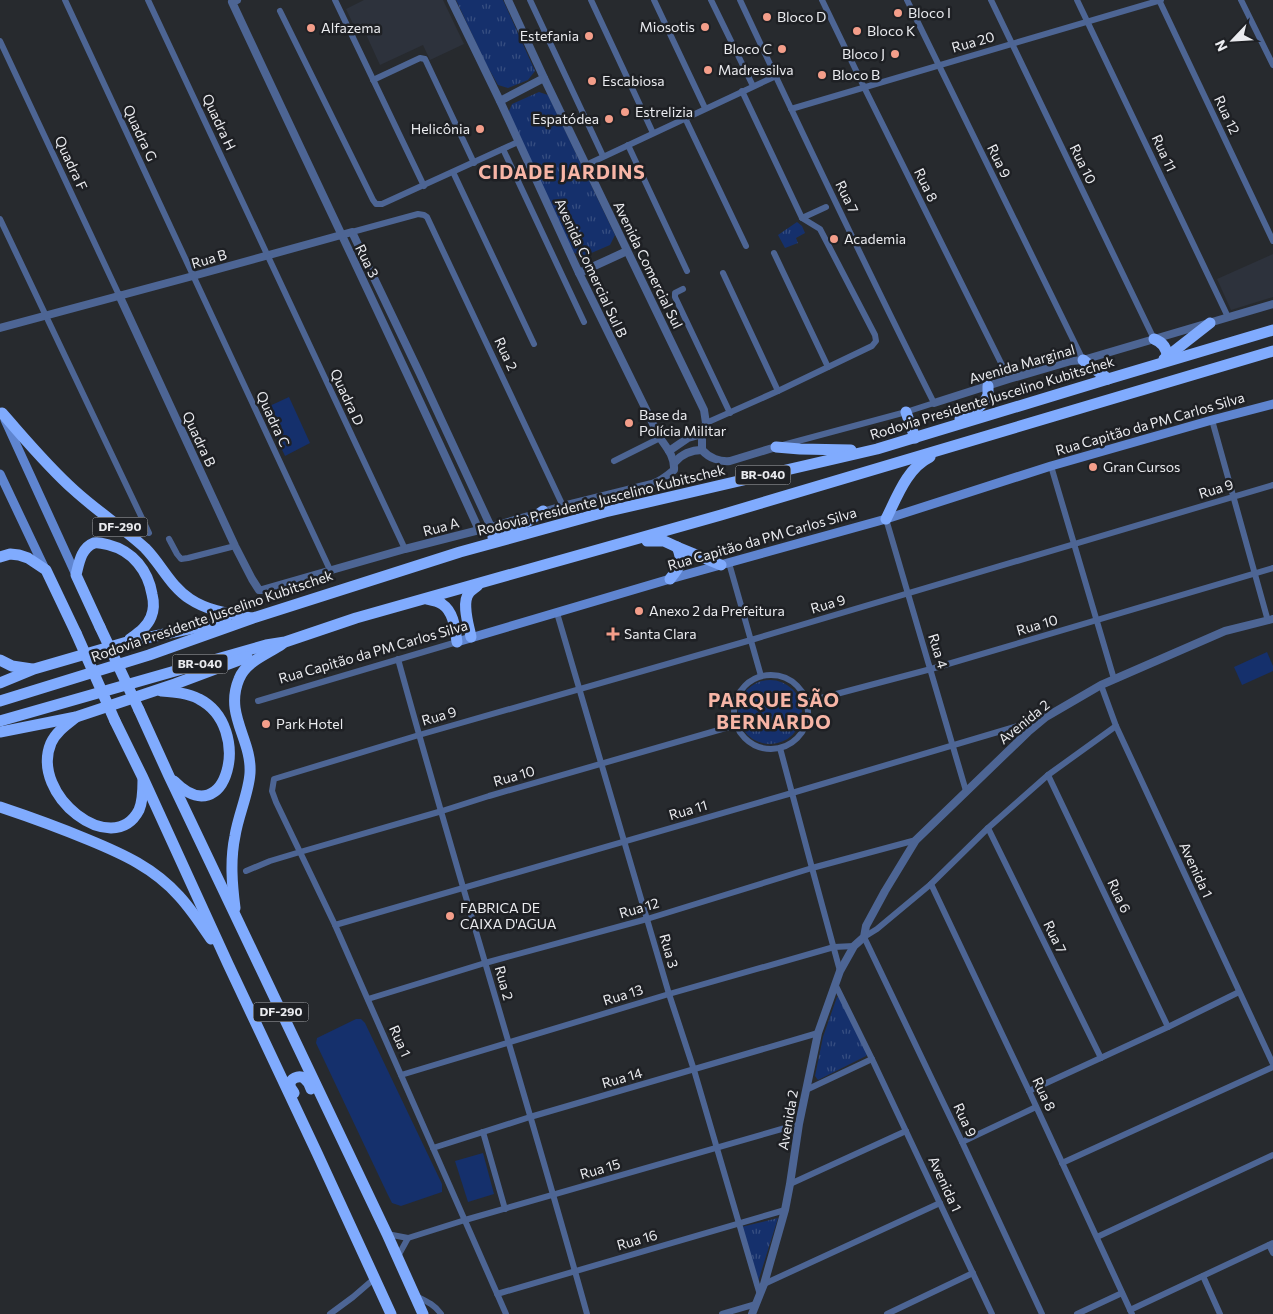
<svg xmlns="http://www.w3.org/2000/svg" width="1273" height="1314" font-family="Commissioner,sans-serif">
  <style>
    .built { fill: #2d323c }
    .grass { fill: url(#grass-tufts) }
    .pitch { fill: #15306c }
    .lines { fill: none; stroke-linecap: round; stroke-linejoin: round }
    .minor { stroke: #4d6594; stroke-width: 6 }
    .tertiary { stroke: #4d6594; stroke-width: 8 }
    .secondary { stroke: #5f85d0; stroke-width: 9 }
    .trunk { stroke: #80abfe; stroke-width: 11 }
    .trunk-bridge { stroke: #80abfe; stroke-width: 11 }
    .poi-dot { fill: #f49e8a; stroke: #1e2024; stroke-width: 2 }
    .labels { text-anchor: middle; stroke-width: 5; stroke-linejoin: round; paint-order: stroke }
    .shield { fill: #1e2024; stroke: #adaeb2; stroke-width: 1 }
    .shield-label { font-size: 12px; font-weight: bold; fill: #eaebef }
    .poi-label { font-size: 14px; fill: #eaebef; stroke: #1e2024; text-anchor: start }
    .street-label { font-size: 14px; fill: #eaebef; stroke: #1e2024 }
    .district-label { font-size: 19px; font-weight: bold; letter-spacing: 1px; fill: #f7b5a6; stroke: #1e2024 }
  </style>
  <defs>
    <pattern id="grass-tufts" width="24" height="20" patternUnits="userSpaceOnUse" patternTransform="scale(1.25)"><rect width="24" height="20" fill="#15306c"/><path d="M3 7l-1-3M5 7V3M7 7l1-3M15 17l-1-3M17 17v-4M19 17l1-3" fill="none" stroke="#374e81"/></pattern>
  </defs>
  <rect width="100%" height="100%" fill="#272a2e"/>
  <g class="built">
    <path d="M364 0H443L464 44 430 60 423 45 380 65 364 30 362 27 356 30 346 9Z"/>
    <path d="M1273 254V297L1231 310 1217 279Z"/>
  </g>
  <g class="grass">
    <path d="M456 0H503L535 71 528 80 508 88 498 85 486 64Z"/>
    <path d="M539 92 548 95 615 235 610 245 582 257 573 252 508 113 512 104Z"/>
    <path d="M797 222 802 226 805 233 796 238 798 243 785 248 778 235Z"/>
    <circle cx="770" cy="712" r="32"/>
    <path d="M837 997 841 998 868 1052 866 1056 818 1080 815 1076 823 1037Z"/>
    <path d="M778 1218 757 1285 741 1227Z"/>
  </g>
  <g class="pitch">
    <path d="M289 397 310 443 285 456 263 409Z"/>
    <path d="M1267 652 1273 666V671L1242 685 1234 667Z"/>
    <path d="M356 1019H361L365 1023 442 1184V1192L401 1206 392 1203 387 1193 316 1043 317 1038Z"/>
    <path d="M483 1153 494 1194 468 1202 455 1161Z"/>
  </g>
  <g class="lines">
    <g class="minor">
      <path d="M65 0 331 572"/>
      <path d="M148 0 405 549"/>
      <path d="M335 0 424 186"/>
      <path d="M530 0 603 156"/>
      <path d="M591 0 653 133"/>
      <path d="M654 0 705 108"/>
      <path d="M711 0 753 86"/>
      <path d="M740 0C803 135 867 270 934 403L906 412 783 445"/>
      <path d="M822 0 864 87 1009 379"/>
      <path d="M907 0 1083 360"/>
      <path d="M991 0 1154 339"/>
      <path d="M1077 0 1228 317"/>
      <path d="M1159 0 1273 241"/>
      <path d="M1241 0 1273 65"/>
      <path d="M280 11 373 200 376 204H382L518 142"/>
      <path d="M0 41 119 295"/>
      <path d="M373 80 420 58 425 59 474 163"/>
      <path d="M742 91 802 218 826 207"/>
      <path d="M791 109 1161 0"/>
      <path d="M685 118 746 246"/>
      <path d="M628 145 687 271"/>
      <path d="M503 149 584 322"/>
      <path d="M586 165 776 76"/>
      <path d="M453 172 534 344"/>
      <path d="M0 219 149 533"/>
      <path d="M352 232 418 214 424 215 427 217 563 506"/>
      <path d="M774 253 828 367"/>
      <path d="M723 273 778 391"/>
      <path d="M683 289 675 293V297L730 413"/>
      <path d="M1212 420 1268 621"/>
      <path d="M706 423 778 391 872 346 876 341 875 335 820 229 802 218"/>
      <path d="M614 461 660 438"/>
      <path d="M1051 466 1114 679"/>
      <path d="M886 519 966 791"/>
      <path d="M169 539 177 554 181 559 188 558 235 546"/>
      <path d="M729 563 761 676"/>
      <path d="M557 613 669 994 694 1070 760 1295"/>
      <path d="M398 659C458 878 526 1095 587 1314"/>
      <circle cx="771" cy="712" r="37"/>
      <path d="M1101 685 1116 726 1273 1064"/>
      <path d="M258 701 457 642"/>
      <path d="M806 702 931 669 1273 568"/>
      <path d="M780 748 812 868 840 971"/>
      <path d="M1048 775 1168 1027"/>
      <path d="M988 828 1101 1058"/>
      <path d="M246 871 270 861 300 852 442 811 489 796 736 725"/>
      <path d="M931 884 1029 1091 1132 1314"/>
      <path d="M335 925 792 793 1045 718"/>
      <path d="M835 984 872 1059 992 1314"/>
      <path d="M368 999 485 963 647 919 812 868 916 840"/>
      <path d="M401 1075 669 994 834 947 854 946"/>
      <path d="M806 1090 872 1059"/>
      <path d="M1029 1091 1168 1027 1239 992"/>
      <path d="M483 1132 505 1209"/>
      <path d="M962 1142 1036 1107"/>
      <path d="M433 1148 530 1117 818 1033"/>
      <path d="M1062 1163 1273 1067"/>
      <path d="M790 1184 906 1131"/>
      <path d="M387 1234 408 1238 397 1258"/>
      <path d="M1097 1237 1273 1155"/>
      <path d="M408 1238 465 1220 799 1124"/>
      <path d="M1269 1245 1273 1253"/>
      <path d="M1203 1276 1220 1314"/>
      <path d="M764 1284 940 1203"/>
      <path d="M497 1294 785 1210"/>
      <path d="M416 1296C426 1301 435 1305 441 1314"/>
      <path d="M1130 1310 1273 1243"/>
      <path d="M330 1314 353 1297 375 1278"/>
      <path d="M506 1314 335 925 276 802 272 791 274 779 419 735 751 640 1273 485"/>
      <path d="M722 1314 756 1304"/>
      <path d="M887 1314 973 1273"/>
      <path d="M1042 1314 962 1142 864 937 877 929 931 884 988 828 1048 775 1116 726"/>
      <path d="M1077 1314 1122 1293"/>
    </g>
    <g class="tertiary">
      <path d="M237 0 232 2C314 178 399 353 479 530"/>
      <path d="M508 0 544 78 704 410 706 423 702 434V450C709 458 720 462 730 461L776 447"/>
      <path d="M500 101 544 78"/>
      <path d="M579 273 627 251"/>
      <path d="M119 295 235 546 252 579 259 590H262L405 549 491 527 563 506 652 484C661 481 667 476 674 470 675 457 667 448 660 438L579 273 500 101 451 0"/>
      <path d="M0 328 193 276 352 232 420 374 491 527"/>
      <path d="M934 403 1009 379 1071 361 1083 360 1273 304"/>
      <path d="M669 451 688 438 702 434"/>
      <path d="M675 462C682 454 691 450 702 450"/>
      <path d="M752 1314 764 1284 785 1210 790 1184 799 1124 818 1033 840 971 854 946 864 937 866 926 885 891 916 840 1028 732 1046 717 1101 685 1225 631 1273 619"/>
    </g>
    <g class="secondary">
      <path d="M5 420 76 575"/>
      <path d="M0 474 45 569"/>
      <path d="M457 642 670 579 886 519 1051 466 1212 420 1273 404"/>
    </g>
    <g class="trunk">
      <path d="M1154 339C1162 342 1167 348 1167 357"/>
      <path d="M1164 359 1210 323"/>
      <path d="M1083 360 1108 379"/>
      <path d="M906 412 915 438"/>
      <path d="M2 413C25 439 48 467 74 490 97 511 122 527 145 548 161 564 170 586 190 599 208 611 230 614 251 618"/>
      <path d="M960 419C970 414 984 406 988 395 988 392 988 389 988 386"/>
      <path d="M776 447 800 449 851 450"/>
      <path d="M886 519C897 497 907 468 930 457"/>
      <path d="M493 537 527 522 543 511"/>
      <path d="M647 541H664L677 547 721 565"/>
      <path d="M0 557 10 554 19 555 28 558 46 570 76 633"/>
      <path d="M670 579C679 568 684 562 677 547"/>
      <path d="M427 599C432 600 438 601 442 604 454 612 455 629 457 642"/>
      <path d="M100 627 76 575C79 563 81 548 94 543 99 542 105 544 109 545 133 551 148 571 152 594 154 602 154 610 151 617 147 627 138 633 130 639"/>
      <path d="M471 637C469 626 461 603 469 593 471 590 475 588 478 585"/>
      <path d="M0 660 12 666 32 669"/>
      <path d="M0 683 34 669 127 642 226 621"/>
      <path d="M161 691C174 692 188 693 199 699 254 727 227 835 174 781"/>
      <path d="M0 701 149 655 253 618 460 552 605 512 877 449 1108 379 1273 330"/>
      <path d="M139 710 169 776 387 1234 423 1314"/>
      <path d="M75 718C66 725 56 732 51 743 29 795 113 860 139 810 143 801 143 789 143 780"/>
      <path d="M0 721 266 645 285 642 356 618 721 515 1273 351"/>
      <path d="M115 721 143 778 228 964 317 1153 391 1314"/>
      <path d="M0 732 76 717 175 684 247 657"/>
      <path d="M0 807C30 817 60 828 89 840 123 854 154 868 179 896 191 909 201 924 211 939"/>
      <path d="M235 908C232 884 230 860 235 836 238 816 249 792 250 773 252 739 224 715 239 679 246 661 268 654 282 644"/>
      <path d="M294 1093C293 1091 291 1089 290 1086 289 1078 299 1075 304 1078 308 1081 310 1085 311 1089"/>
    </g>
    <g class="trunk-bridge">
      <path d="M100 627 139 710"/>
      <path d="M76 633 115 721"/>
    </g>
  </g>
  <g class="poi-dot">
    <circle cx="898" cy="13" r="5"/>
    <circle cx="767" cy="17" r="5"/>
    <circle cx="705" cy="27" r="5"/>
    <circle cx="311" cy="28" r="5"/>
    <circle cx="857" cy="31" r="5"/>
    <circle cx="589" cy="36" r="5"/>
    <circle cx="782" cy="49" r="5"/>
    <circle cx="895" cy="54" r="5"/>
    <circle cx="708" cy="70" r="5"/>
    <circle cx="822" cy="75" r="5"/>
    <circle cx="592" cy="81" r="5"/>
    <circle cx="625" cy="112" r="5"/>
    <circle cx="609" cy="119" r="5"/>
    <circle cx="480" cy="129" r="5"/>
    <circle cx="834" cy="239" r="5"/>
    <circle cx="629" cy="423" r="5"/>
    <circle cx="1093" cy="467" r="5"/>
    <circle cx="639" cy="611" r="5"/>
    <path d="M610.5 626.5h5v5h5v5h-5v5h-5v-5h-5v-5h5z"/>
    <circle cx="266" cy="724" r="5"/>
    <circle cx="450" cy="916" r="5"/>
  </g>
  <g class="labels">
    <g class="shield">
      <rect x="735.5" y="465.5" width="55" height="19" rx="4"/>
      <rect x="92.5" y="517.5" width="55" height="19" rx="4"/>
      <rect x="172.5" y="654.5" width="55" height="19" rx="4"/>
      <rect x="253.5" y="1002.5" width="55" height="19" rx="4"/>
    </g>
    <g class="shield-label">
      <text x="763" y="479">BR-040</text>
      <text x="120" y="531">DF-290</text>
      <text x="200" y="668">BR-040</text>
      <text x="281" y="1016">DF-290</text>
    </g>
    <g class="poi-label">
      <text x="908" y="18">Bloco I</text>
      <text x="777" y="22">Bloco D</text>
      <text x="695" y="32" text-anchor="end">Miosotis</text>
      <text x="321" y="33">Alfazema</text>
      <text x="867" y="36">Bloco K</text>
      <text x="579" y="41" text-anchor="end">Estefania</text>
      <text x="772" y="54" text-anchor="end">Bloco C</text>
      <text x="885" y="59" text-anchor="end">Bloco J</text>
      <text x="718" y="75">Madressilva</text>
      <text x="832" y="80">Bloco B</text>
      <text x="602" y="86">Escabiosa</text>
      <text x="635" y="117">Estrelizia</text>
      <text x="599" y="124" text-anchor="end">Espatódea</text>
      <text x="470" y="134" text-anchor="end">Helicônia</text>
      <text x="844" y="244">Academia</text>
      <text x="639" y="420">Base da<tspan x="639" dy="16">Polícia Militar</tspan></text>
      <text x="1103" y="472">Gran Cursos</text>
      <text x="649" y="616">Anexo 2 da Prefeitura</text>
      <text x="624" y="639">Santa Clara</text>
      <text x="276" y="729">Park Hotel</text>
      <text x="460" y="913">FABRICA DE<tspan x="460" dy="16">CAIXA D'AGUA</tspan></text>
    </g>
    <g class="street-label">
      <text transform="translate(973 42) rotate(-16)" y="5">Rua 20</text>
      <text transform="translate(1227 115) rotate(65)" y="5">Rua 12</text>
      <text transform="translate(219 122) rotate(65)" y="5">Quadra H</text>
      <text transform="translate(140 133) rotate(65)" y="5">Quadra G</text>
      <text transform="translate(1164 153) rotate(65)" y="5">Rua 11</text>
      <text transform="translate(999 161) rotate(64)" y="5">Rua 9</text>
      <text transform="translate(71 163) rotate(65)" y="5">Quadra F</text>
      <text transform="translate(1083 164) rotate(64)" y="5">Rua 10</text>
      <text transform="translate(926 185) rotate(64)" y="5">Rua 8</text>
      <text transform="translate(847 197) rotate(64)" y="5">Rua 7</text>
      <text transform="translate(209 259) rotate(-16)" y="5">Rua B</text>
      <text transform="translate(367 261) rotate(64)" y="5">Rua 3</text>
      <text transform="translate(648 265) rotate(64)" y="5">Avenida Comercial Sul</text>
      <text transform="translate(591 268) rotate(65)" y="5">Avenida Comercial Sul B</text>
      <text transform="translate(506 354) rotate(65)" y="5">Rua 2</text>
      <text transform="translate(1022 364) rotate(-16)" y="5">Avenida Marginal</text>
      <text transform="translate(347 397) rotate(65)" y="5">Quadra D</text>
      <text transform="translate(992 398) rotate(-17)" y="5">Rodovia Presidente Juscelino Kubitschek</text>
      <text transform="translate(273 419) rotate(65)" y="5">Quadra C</text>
      <text transform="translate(1150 424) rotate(-16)" y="5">Rua Capitão da PM Carlos Silva</text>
      <text transform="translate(199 439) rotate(65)" y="5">Quadra B</text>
      <text transform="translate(1216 489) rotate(-17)" y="5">Rua 9</text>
      <text transform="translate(601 500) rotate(-14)" y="5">Rodovia Presidente Juscelino Kubitschek</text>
      <text transform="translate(441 527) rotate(-15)" y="5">Rua A</text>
      <text transform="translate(762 539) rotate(-16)" y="5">Rua Capitão da PM Carlos Silva</text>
      <text transform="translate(828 604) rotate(-16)" y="5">Rua 9</text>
      <text transform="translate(212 616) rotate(-19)" y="5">Rodovia Presidente Juscelino Kubitschek</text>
      <text transform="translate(1037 625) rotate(-16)" y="5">Rua 10</text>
      <text transform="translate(938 651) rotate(73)" y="5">Rua 4</text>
      <text transform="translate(373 652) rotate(-16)" y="5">Rua Capitão da PM Carlos Silva</text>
      <text transform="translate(439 716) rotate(-16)" y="5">Rua 9</text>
      <text transform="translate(1024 722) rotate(-39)" y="5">Avenida 2</text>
      <text transform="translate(514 776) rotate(-16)" y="5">Rua 10</text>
      <text transform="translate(688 810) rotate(-16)" y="5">Rua 11</text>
      <text transform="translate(1196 870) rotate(65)" y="5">Avenida 1</text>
      <text transform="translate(1119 896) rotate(65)" y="5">Rua 6</text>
      <text transform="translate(639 908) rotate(-16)" y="5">Rua 12</text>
      <text transform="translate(1055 937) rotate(64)" y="5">Rua 7</text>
      <text transform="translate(669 951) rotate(74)" y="5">Rua 3</text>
      <text transform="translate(504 983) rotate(74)" y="5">Rua 2</text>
      <text transform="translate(623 995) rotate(-17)" y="5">Rua 13</text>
      <text transform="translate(400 1041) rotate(66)" y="5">Rua 1</text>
      <text transform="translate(622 1078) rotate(-16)" y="5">Rua 14</text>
      <text transform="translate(1044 1094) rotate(65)" y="5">Rua 8</text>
      <text transform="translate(788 1120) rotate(-80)" y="5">Avenida 2</text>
      <text transform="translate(965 1120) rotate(65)" y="5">Rua 9</text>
      <text transform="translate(600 1169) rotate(-16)" y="5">Rua 15</text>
      <text transform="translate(945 1184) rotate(65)" y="5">Avenida 1</text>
      <text transform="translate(637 1240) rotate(-16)" y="5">Rua 16</text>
    </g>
    <g class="district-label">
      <text x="562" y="179">CIDADE JARDINS</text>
      <text x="774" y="707">PARQUE SÃO<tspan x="774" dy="22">BERNARDO</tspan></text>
    </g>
  </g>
  <g transform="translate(1233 40) rotate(245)" stroke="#1e2024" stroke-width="4" paint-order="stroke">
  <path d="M0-4L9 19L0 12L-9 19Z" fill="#eaebef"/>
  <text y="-8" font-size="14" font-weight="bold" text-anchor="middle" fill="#eaebef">N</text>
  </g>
</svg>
